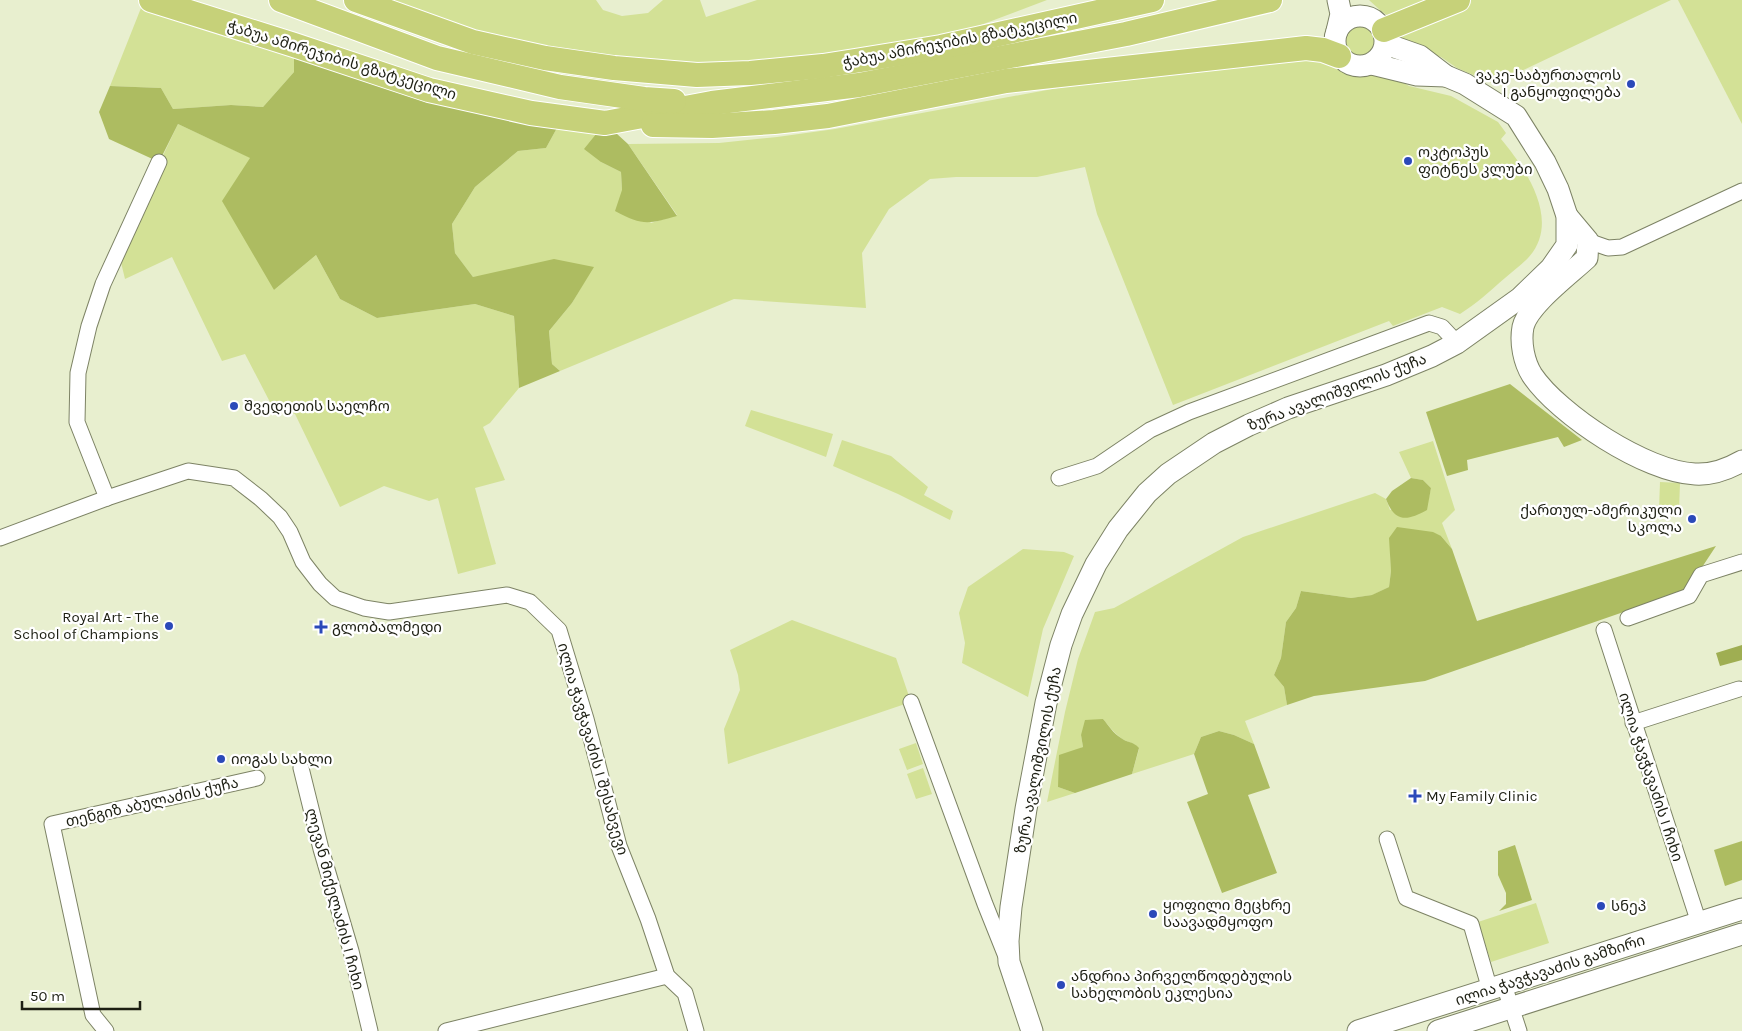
<svg xmlns="http://www.w3.org/2000/svg" width="1742" height="1031" font-family="Karla,'Noto Sans Georgian',sans-serif">
  <style>
    .green { fill: #d3e196 }
    .forest { fill: #adbc61 }
    .water { fill: #9fae52 }
    .lines { fill: none; stroke-linecap: round; stroke-linejoin: round }
    .street-casing { stroke: #7d8365; stroke-width: 17 }
    .secondary-casing { stroke: #7d8365; stroke-width: 23 }
    .primary-casing { stroke: #fff; stroke-width: 26 }
    .street { stroke: #fff; stroke-width: 15 }
    .secondary { stroke: #fff; stroke-width: 21 }
    .primary { stroke: #c6d179; stroke-width: 24 }
    .poi-dot { fill: #2b49b9; stroke: #fff; stroke-width: 2 }
    .labels { text-anchor: middle; stroke-width: 4.5; stroke-linejoin: round; paint-order: stroke }
    .street-label { font-size: 15px; fill: #1d1f13; stroke: #fff }
    .poi-label { font-size: 15px; fill: #1d1f13; stroke: #fff; text-anchor: start }
  </style>
  <rect width="100%" height="100%" fill="#e8efcf"/>
  <g class="green">
    <path d="M374 0H596L603 10 622 16 648 13 663 0H700L706 17 757 0H1047L941 40 752 67 547 54Z"/>
    <path d="M1369 0H1443L1394 20 1381 11Z"/>
    <path d="M1469 0H1671L1494 84 1457 68 1441 57 1397 41V30Z"/>
    <path d="M1678 0H1742V124Z"/>
    <path d="M141 8 294 56V72L263 107 231 105 173 109 161 88 110 86Z"/>
    <circle cx="1360" cy="41" r="14"/>
    <path d="M1313 57 1338 70 1367 75 1397 79 1409 86 1451 96 1498 122 1506 133 1501 139C1526 169 1562 221 1528 258 1521 265 1512 272 1505 278 1490 291 1476 304 1460 314L1442 307 1393 326 1389 321 1173 405 1097 214 1085 167 1037 177H956L930 179 889 209 862 253 866 308 734 299 560 371 552 364 549 331 572 303 593 267 473 277 455 253 452 224 475 187 518 151 546 148 563 117 605 123 601 162 621 172 622 190 651 223 677 215 628 144 719 143 777 137 835 129 1101 80Z"/>
    <path d="M178 124 251 158 274 290 316 255 340 299 377 318 475 304 514 316 519 388 490 423 483 427 505 480 475 488 496 564 458 574 438 498 429 501 384 486 340 507 295 414 272 406 245 354 222 361 172 257 125 279 118 250Z"/>
    <path d="M751 410 833 434 826 457 745 426Z"/>
    <path d="M842 440 891 456 928 487 924 495 953 511 950 520 898 494 833 466Z"/>
    <path d="M1433 441 1455 510 1442 523 1452 549 1441 536 1390 538 1391 571 1389 587 1373 595 1351 598 1301 591 1296 608 1286 622 1281 658 1274 675 1284 687 1287 705 1245 721 1254 744 1234 735 1219 731 1201 737 1194 754 1132 774 1139 749C1133 741 1127 743 1121 738 1114 733 1109 726 1103 719L1081 735 1083 747 1074 751 1058 787 1075 793 1047 802 1065 712 1078 659 1095 612 1114 608 1243 537 1375 493 1386 499 1390 510 1429 497 1431 488 1423 480 1411 478 1399 452Z"/>
    <path d="M1660 482 1680 483 1679 511 1659 510Z"/>
    <path d="M1023 549 1064 552 1074 556 1043 629 1028 697 962 663 965 643 959 613 968 587Z"/>
    <path d="M792 620 896 658 911 702 728 764 724 729 740 690 738 675 730 650Z"/>
    <path d="M916 743 923 764 907 770 899 749Z"/>
    <path d="M923 768 932 794 916 799 907 774Z"/>
    <path d="M1536 903 1549 943 1491 962 1478 922Z"/>
  </g>
  <g class="forest">
    <path d="M294 45 563 117 546 148 518 151 475 187 452 224 455 253 473 277 554 259 594 267 572 303 549 331 552 364 560 371 519 388 514 316 475 304 377 318 340 299 316 255 274 290 222 201 250 158 178 124 159 162 109 139 99 112 110 86 161 88 173 109 231 105 263 107 294 72Z"/>
    <path d="M605 123 628 144 677 216C649 224 642 226 615 211L622 190 621 172 601 162 584 149Z"/>
    <path d="M1510 384 1582 440 1564 447 1558 437 1467 460 1468 470 1447 476 1426 412Z"/>
    <path d="M1411 478 1423 480 1431 488 1427 510C1407 521 1395 523 1386 499L1392 491Z"/>
    <path d="M1397 527 1433 532 1441 536 1452 549 1477 621 1716 546 1687 590 1425 681 1314 696 1287 705 1284 687 1274 675 1281 658 1286 622 1296 608 1301 591 1351 598 1372 595 1389 587 1391 571 1389 538Z"/>
    <path d="M1103 719C1109 726 1113 733 1121 738 1127 743 1133 741 1139 748L1132 774 1075 793 1058 787 1059 755 1083 747 1081 735 1085 720Z"/>
    <path d="M1219 731 1234 735 1254 744 1270 788 1248 795 1277 873 1222 893 1187 802 1208 794 1194 754 1201 737Z"/>
    <path d="M1742 841V880L1725 886 1714 850Z"/>
    <path d="M1515 845 1532 900 1499 911 1506 904V893L1498 875V851Z"/>
  </g>
  <path class="water" d="M1742 645V660L1720 666 1716 653Z"/>
  <g class="lines">
    <g class="street-casing">
      <g id="street">
        <path d="M1588 241 1608 248 1622 247 1742 191"/>
        <path d="M1059 478 1097 466 1150 430 1189 412 1429 323 1442 327 1457 343"/>
        <path d="M107 498 77 422 78 373 89 326 103 284 159 162"/>
        <path d="M0 538 107 498 188 471 234 478 261 499 280 517 290 532 303 562 320 584 335 598 364 608 389 612 507 595 530 602 559 630 586 719 619 846 648 919 667 976 685 993 696 1031"/>
        <path d="M1628 618 1689 596 1701 575 1742 562"/>
        <path d="M1604 630 1699 923"/>
        <path d="M911 702 985 904 1005 954"/>
        <path d="M1633 723 1739 689"/>
        <path d="M301 768 321 849 351 951 370 1031"/>
        <path d="M1387 839 1406 898 1471 924 1490 990"/>
        <path d="M1504 985 1519 1031"/>
        <path d="M106 1031 93 1015 52 824 257 778"/>
        <path d="M446 1031 667 976"/>
      </g>
    </g>
    <g class="secondary-casing">
      <g id="secondary">
        <circle cx="1360" cy="41" r="25"/>
        <path d="M1337 31 1341 14 1338 0"/>
        <path d="M1372 64 1417 75 1446 76"/>
        <path d="M1567 216 1588 241 1587 258C1570 274 1528 305 1523 327 1520 343 1524 362 1532 375 1559 415 1646 472 1695 474 1711 475 1728 469 1742 461"/>
        <path d="M1032 1031 1009 962 1008 941 1011 907 1026 809 1046 703 1061 645 1072 614 1096 564 1118 529 1147 493 1168 474 1214 443 1249 425 1288 408 1386 375 1432 356 1457 343 1520 298 1551 268 1567 245V216L1558 189 1545 162 1516 116 1465 84 1446 76 1420 56 1386 44"/>
        <path d="M1358 1031 1742 909"/>
        <path d="M1438 1031 1742 934"/>
      </g>
    </g>
    <g class="primary-casing">
      <g id="primary">
        <path d="M151 0 294 45 429 90 531 113 605 123 712 103 859 85 1126 34 1270 0"/>
        <path d="M281 0 437 58 560 87 644 99 674 101"/>
        <path d="M356 0 473 42 545 58 614 68 697 75 750 73 823 66 861 60 941 47 1152 0"/>
        <path d="M1384 30 1458 0"/>
        <path d="M653 125 712 126 774 122 828 116 1006 81 1306 48 1323 50 1339 56"/>
      </g>
    </g>
    <use href="#street" class="street"/>
    <use href="#secondary" class="secondary"/>
    <use href="#primary" class="primary"/>
  </g>
  <g class="poi-dot">
    <circle cx="1631" cy="84" r="5"/>
    <circle cx="1408" cy="161" r="5"/>
    <circle cx="234" cy="406" r="5"/>
    <circle cx="1692" cy="519" r="5"/>
    <circle cx="169" cy="626" r="5"/>
    <path d="M318.5 619.5h5v5h5v5h-5v5h-5v-5h-5v-5h5z"/>
    <circle cx="221" cy="759" r="5"/>
    <path d="M1412.5 788.5h5v5h5v5h-5v5h-5v-5h-5v-5h5z"/>
    <circle cx="1601" cy="906" r="5"/>
    <circle cx="1153" cy="914" r="5"/>
    <circle cx="1061" cy="985" r="5"/>
  </g>
  <g class="labels">
    <g class="street-label">
      <text transform="translate(960 40) rotate(-11)" y="5">ჭაბუა ამირეჯიბის გზატკეცილი</text>
      <text transform="translate(342 60) rotate(17)" y="5">ჭაბუა ამირეჯიბის გზატკეცილი</text>
      <text transform="translate(1337 392) rotate(-21)" y="5">ზურა ავალიშვილის ქუჩა</text>
      <text transform="translate(593 749) rotate(74)" y="5">ილია ჭავჭავაძის I შესახვევი</text>
      <text transform="translate(1038 760) rotate(-79)" y="5">ზურა ავალიშვილის ქუჩა</text>
      <text transform="translate(1651 777) rotate(72)" y="5">ილია ჭავჭავაძის I ჩიხი</text>
      <text transform="translate(152 802) rotate(-13)" y="5">თენგიზ აბულაძის ქუჩა</text>
      <text transform="translate(335 899) rotate(75)" y="5">ლევან მიქელაძის I ჩიხი</text>
      <text transform="translate(1550 970) rotate(-18)" y="5">ილია ჭავჭავაძის გამზირი</text>
    </g>
    <g class="poi-label">
      <text x="1621" y="80" text-anchor="end">ვაკე-საბურთალოს<tspan x="1621" dy="17">I განყოფილება</tspan></text>
      <text x="1418" y="157">ოკტოპუს<tspan x="1418" dy="17">ფიტნეს კლუბი</tspan></text>
      <text x="244" y="411">შვედეთის საელჩო</text>
      <text x="1682" y="515" text-anchor="end">ქართულ-ამერიკული<tspan x="1682" dy="17">სკოლა</tspan></text>
      <text x="159" y="622" text-anchor="end">Royal Art - The<tspan x="159" dy="17">School of Champions</tspan></text>
      <text x="332" y="632">გლობალმედი</text>
      <text x="231" y="764">იოგას სახლი</text>
      <text x="1426" y="801">My Family Clinic</text>
      <text x="1163" y="910">ყოფილი მეცხრე<tspan x="1163" dy="17">საავადმყოფო</tspan></text>
      <text x="1611" y="911">სნეპ</text>
      <text x="1071" y="981">ანდრია პირველწოდებულის<tspan x="1071" dy="17">სახელობის ეკლესია</tspan></text>
    </g>
  </g>
  <path d="M22 1001v8h118v-8" fill="none" stroke="#1d1f13" stroke-width="2.5"/>
  <text x="30" y="1001" font-size="15" fill="#1d1f13" stroke="#ffffff" stroke-width="4" paint-order="stroke">50 m</text>
</svg>
